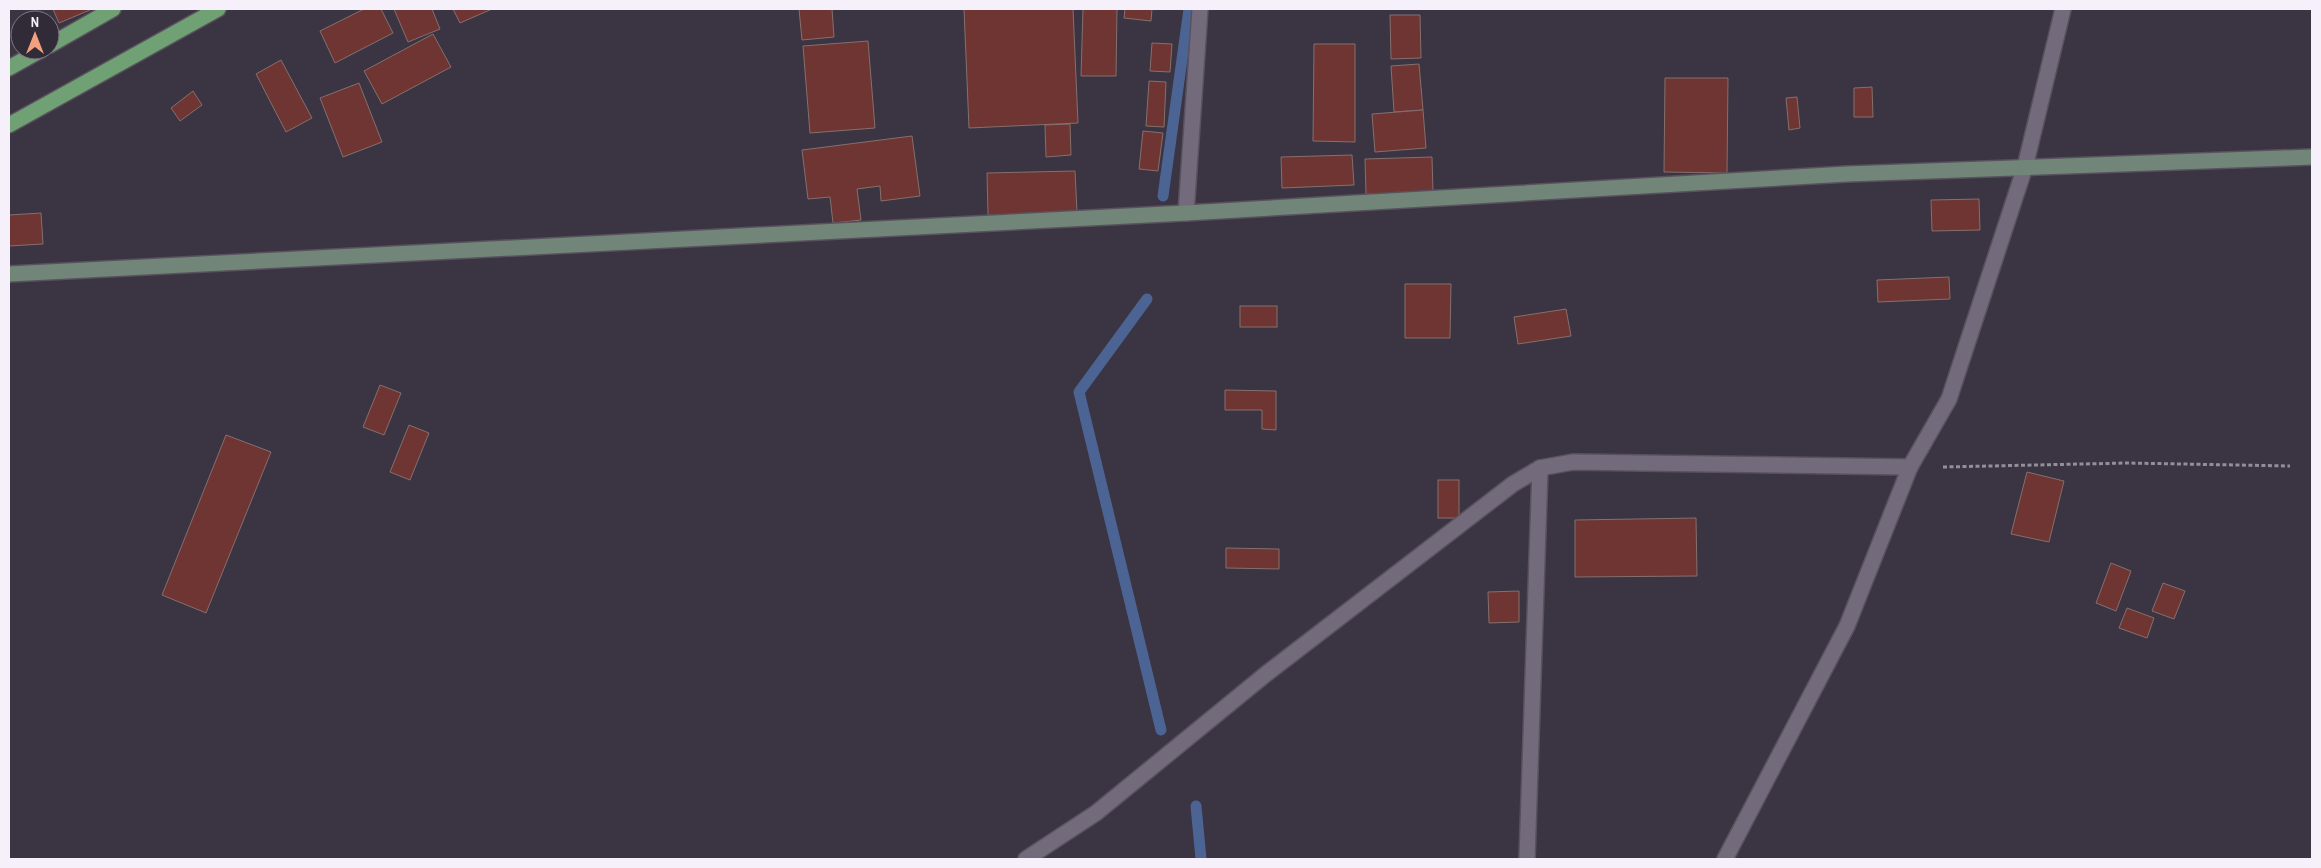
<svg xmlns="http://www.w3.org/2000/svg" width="2321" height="868" font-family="'Archivo Narrow',sans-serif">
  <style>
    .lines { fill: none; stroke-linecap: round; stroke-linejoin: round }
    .stream { stroke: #4c6494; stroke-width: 11 }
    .building { fill: #6f3533; stroke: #84706e }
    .street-casing { stroke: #59525e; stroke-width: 18 }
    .secondary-casing { stroke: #59525e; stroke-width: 18 }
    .primary-casing { stroke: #59525e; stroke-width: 18 }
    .path { stroke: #948e9a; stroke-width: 3; stroke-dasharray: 4 2.5; stroke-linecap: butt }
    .street { stroke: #736b7b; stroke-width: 15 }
    .secondary { stroke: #718678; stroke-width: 15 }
    .primary { stroke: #6fa175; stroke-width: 15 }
  </style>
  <rect width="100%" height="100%" fill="#3b3442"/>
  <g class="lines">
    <g class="stream">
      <path d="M1163 196 1189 9"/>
      <path d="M1147 299 1079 392 1161 730"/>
      <path d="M1196 806 1201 859"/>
    </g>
  </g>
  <g class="building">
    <path d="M53 9H90V10L59 23Z"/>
    <path d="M364 9H381L393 33 335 63 320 31Z"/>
    <path d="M394 9H432L440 29 408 42Z"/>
    <path d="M453 9H492L460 23Z"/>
    <path d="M799 9H832L834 37 802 40Z"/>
    <path d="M964 9H1073L1078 123 969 128Z"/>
    <path d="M1083 9H1117L1116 76H1081Z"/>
    <path d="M1125 9H1152L1151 21 1124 18Z"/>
    <path d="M1390 15H1420L1421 58 1391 59Z"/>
    <path d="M433 34 451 67 382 104 364 71Z"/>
    <path d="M868 41 875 128 810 133 803 46Z"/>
    <path d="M1152 43 1172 44 1170 72 1150 71Z"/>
    <path d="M1314 44H1355V142L1313 141Z"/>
    <path d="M281 60 312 118 286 132 256 74Z"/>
    <path d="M1419 64 1423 110 1394 112 1391 66Z"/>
    <path d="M1665 78H1728L1727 173 1664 172Z"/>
    <path d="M1149 81 1166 82 1164 127 1146 126Z"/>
    <path d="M359 83 382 142 343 157 320 98Z"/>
    <path d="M1872 87 1873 117H1854V88Z"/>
    <path d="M193 91 202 105 180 121 171 108Z"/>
    <path d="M1797 97 1800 128 1789 130 1786 98Z"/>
    <path d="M1423 110 1426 148 1375 152 1372 114Z"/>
    <path d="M1070 124 1071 155 1046 157 1045 125Z"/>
    <path d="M1143 131 1163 133 1158 171 1139 169Z"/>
    <path d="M912 136 920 196 881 201 880 186 857 189 861 220 833 223 830 197 808 199 802 150Z"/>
    <path d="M1352 155 1354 185 1282 188 1281 157Z"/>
    <path d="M1432 157 1433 192 1366 194 1365 159Z"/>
    <path d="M1075 171 1077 212 988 215 987 173Z"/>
    <path d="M1979 199 1980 230 1932 231 1931 200Z"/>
    <path d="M41 213 43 244 9 246V215Z"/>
    <path d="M1949 277 1950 299 1878 302 1877 280Z"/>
    <path d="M1405 284H1451L1450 338H1405Z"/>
    <rect x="1240" y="306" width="37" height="21"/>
    <path d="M1566 309 1571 336 1518 344 1514 317Z"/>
    <path d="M380 385 401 393 384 435 363 427Z"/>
    <path d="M1225 390 1276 391V430L1262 429V410H1225Z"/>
    <path d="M409 425 429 433 410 480 390 472Z"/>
    <path d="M226 435 271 452 206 613 162 595Z"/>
    <path d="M2027 472 2064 481 2049 542 2011 534Z"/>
    <rect x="1438" y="480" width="21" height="38"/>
    <path d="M1696 518 1697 576 1575 577V520Z"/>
    <path d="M1226 548 1279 549V569L1226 568Z"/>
    <path d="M2111 563 2131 571 2116 611 2096 603Z"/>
    <path d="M2163 583 2185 591 2174 619 2152 611Z"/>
    <path d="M1519 591V622L1489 623 1488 592Z"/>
    <path d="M2127 608 2154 618 2147 638 2119 628Z"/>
  </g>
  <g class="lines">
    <g class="street-casing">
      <g id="street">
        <path d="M1186 213 1200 9"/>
        <path d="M1026 859 1096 813 1266 674 1513 484 1540 468"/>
        <path d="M1527 859 1540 468 1573 462 1910 467"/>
        <path d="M1725 859 1847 626 1910 467 1949 399 2025 167 2063 9"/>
      </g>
    </g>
    <g class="secondary-casing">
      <path id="secondary" d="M9 274 1186 213 1847 174 2312 157"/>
    </g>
    <g class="primary-casing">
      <g id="primary">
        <path d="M50 45 113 9"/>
        <path d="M9 68 41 50"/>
        <path d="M9 125 218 9"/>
      </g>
    </g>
    <path class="path" d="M1943 467 2128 463 2290 466"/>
    <use href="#street" class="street"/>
    <use href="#secondary" class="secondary"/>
    <use href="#primary" class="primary"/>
  </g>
  <rect width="2321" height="868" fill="none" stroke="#f5f0f9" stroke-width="20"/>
  <g transform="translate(35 35)"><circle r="24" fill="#312a37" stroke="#7f7985"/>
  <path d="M0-4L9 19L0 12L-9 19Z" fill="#f2a07f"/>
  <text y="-8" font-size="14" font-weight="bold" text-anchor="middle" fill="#f5f0f9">N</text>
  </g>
</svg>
